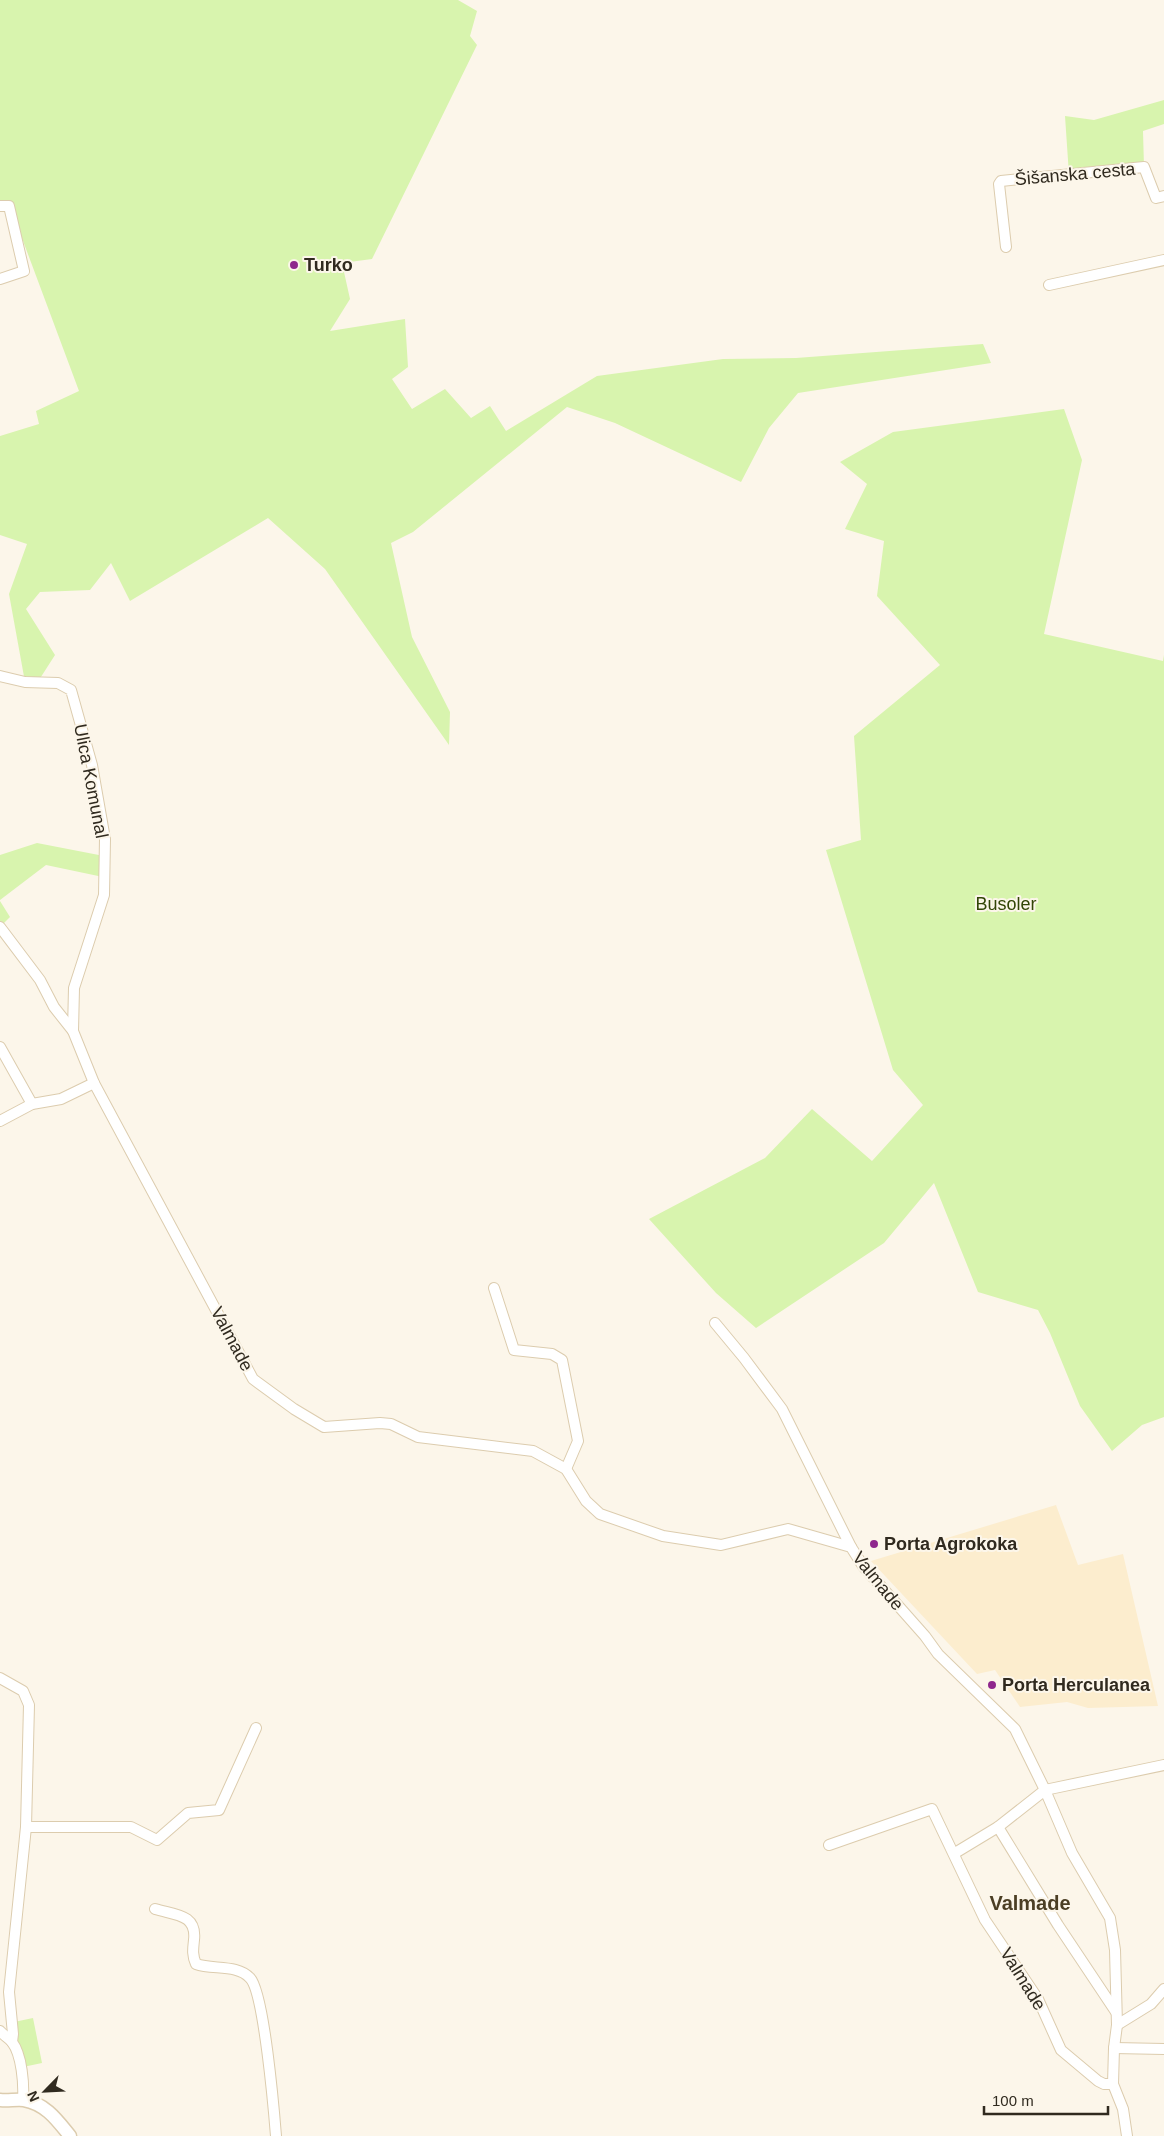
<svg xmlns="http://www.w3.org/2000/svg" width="1164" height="2136" font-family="Arial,sans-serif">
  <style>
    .built { fill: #fcedce }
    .green { fill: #d8f4ae }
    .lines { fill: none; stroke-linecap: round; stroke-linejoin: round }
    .minor-casing { stroke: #dcccae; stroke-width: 12 }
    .tertiary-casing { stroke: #dcccae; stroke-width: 15 }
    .minor { stroke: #fff; stroke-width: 10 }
    .tertiary { stroke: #fff; stroke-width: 12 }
    .poi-dot { fill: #8f278d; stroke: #fcf6ea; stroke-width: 2 }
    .labels { text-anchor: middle; stroke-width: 4; stroke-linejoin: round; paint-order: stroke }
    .street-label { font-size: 18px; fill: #302a1f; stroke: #fcf6ea }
    .poi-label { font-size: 18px; font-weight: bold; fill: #302a1f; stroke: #fcf6ea; text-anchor: start }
    .park-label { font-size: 18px; fill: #324506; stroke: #fcf6ea }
    .quarter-label { font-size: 20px; font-weight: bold; fill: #4b3e24; stroke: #fcf6ea }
  </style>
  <rect width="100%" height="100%" fill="#fcf6ea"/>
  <path class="built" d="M1056 1505 1078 1565 1123 1554 1158 1706 1088 1708 1067 1702 1020 1707 995 1670 977 1674 871 1561Z"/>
  <g class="green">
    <path d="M0 0H458L477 11 470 36 477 45 372 259 342 263 350 299 330 331 405 319 408 367 392 379 412 409 445 389 471 418 490 406 506 431 597 376 723 359 796 358 983 344 991 363 798 393 769 428 741 482 615 423 567 407 413 532 391 543 412 637 450 712 449 745 325 569 268 518 130 601 111 563 90 590 40 592 26 609 55 655 39 680 25 682 9 594 27 544 0 535V436L39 424 36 411 79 391 10 206 0 204Z"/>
    <path d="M1164 100V124L1143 131 1144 167 1069 175 1065 116 1094 120Z"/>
    <path d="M1064 409 1082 460 1044 634 1163 661 1164 655V1417L1142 1425 1112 1451 1080 1406 1050 1333 1038 1310 978 1292 934 1183 884 1243 756 1328 716 1293 649 1219 765 1158 812 1109 872 1161 923 1105 893 1070 826 850 861 840 854 736 940 665 877 596 884 541 845 529 867 484 840 462 893 432Z"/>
    <path d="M37 843 104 856 103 877 46 865 0 900V855Z"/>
    <path d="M0 901 10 917 0 927Z"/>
    <path d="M33 2018 42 2063 23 2067 14 2022Z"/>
  </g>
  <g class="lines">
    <g class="minor-casing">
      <g id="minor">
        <path d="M0 206H9L24 271 0 279"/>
        <path d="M1006 247 999 184 1001 181 1144 167 1156 198 1164 196"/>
        <path d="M1049 285 1164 260"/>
        <path d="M0 676 25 682 58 683 71 690 92 765 105 839 104 895 74 988 73 1031 94 1083 253 1379 294 1409 324 1427 380 1423 391 1424 418 1437 533 1451 566 1469 586 1501 600 1514 663 1536 721 1545 788 1529 851 1547 863 1566 925 1636 938 1654 1015 1729 1045 1790 1072 1853 1110 1918 1115 1950 1117 2025 1114 2048 1113 2084 1123 2109 1127 2136"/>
        <path d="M0 927 40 980 54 1007 73 1031"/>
        <path d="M0 1047 32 1104"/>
        <path d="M0 1121 32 1104 61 1099 94 1083"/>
        <path d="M494 1288 514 1350 552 1354 562 1360 578 1441 566 1469"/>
        <path d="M715 1323 744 1358 782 1409 851 1547"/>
        <path d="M0 1678 23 1691 29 1705 26 1827"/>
        <path d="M998 1827 1058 1925 1116 2012"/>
        <path d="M829 1845 932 1809 985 1920 1038 1999 1061 2050 1098 2081 1104 2084H1113"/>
        <path d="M955 1853 998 1827 1045 1790 1164 1765"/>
        <path d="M155 1909C175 1915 197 1914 194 1940 193 1949 192 1955 196 1964 213 1970 237 1964 250 1978 264 1992 274 2111 276 2136"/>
        <path d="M1117 2025 1151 2004 1164 1989"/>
        <path d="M0 2031C3 2035 9 2038 12 2042 22 2055 24 2084 23 2100"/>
        <path d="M12 2042 13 2034 9 1992 26 1827H131L157 1840 188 1813 219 1810 256 1728"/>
        <path d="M1114 2048 1164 2049"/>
      </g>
    </g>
    <g class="tertiary-casing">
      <path id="tertiary" d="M0 2100C8 2101 16 2099 24 2100 46 2104 57 2120 70 2136"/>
    </g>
    <use href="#minor" class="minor"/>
    <use href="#tertiary" class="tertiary"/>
  </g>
  <g class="poi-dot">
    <circle cx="294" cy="265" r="5"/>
    <circle cx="874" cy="1544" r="5"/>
    <circle cx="992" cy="1685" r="5"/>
  </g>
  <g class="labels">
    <g class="street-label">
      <text transform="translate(1075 174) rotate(-5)" y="6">Šišanska cesta</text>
      <text transform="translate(91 781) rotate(79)" y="6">Ulica Komunal</text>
      <text transform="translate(232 1339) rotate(62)" y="6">Valmade</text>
      <text transform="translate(878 1581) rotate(51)" y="6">Valmade</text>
      <text transform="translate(1023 1979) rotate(58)" y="6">Valmade</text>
    </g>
    <g class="poi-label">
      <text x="304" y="271">Turko</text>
      <text x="884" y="1550">Porta Agrokoka</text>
      <text x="1002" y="1691">Porta Herculanea</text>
    </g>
    <g class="park-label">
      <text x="1006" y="910">Busoler</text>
    </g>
    <g class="quarter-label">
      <text x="1030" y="1910">Valmade</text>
    </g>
  </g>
  <g transform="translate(45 2091) rotate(246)" stroke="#fcf6ea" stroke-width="4" paint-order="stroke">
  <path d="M0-4L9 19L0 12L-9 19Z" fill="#302a1f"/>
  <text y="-8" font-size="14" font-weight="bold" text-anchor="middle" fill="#302a1f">N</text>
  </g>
  <path d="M984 2106v8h124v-8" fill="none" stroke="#302a1f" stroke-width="2.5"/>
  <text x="992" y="2106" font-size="15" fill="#302a1f" stroke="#fcf6ea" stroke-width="4" paint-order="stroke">100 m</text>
</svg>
